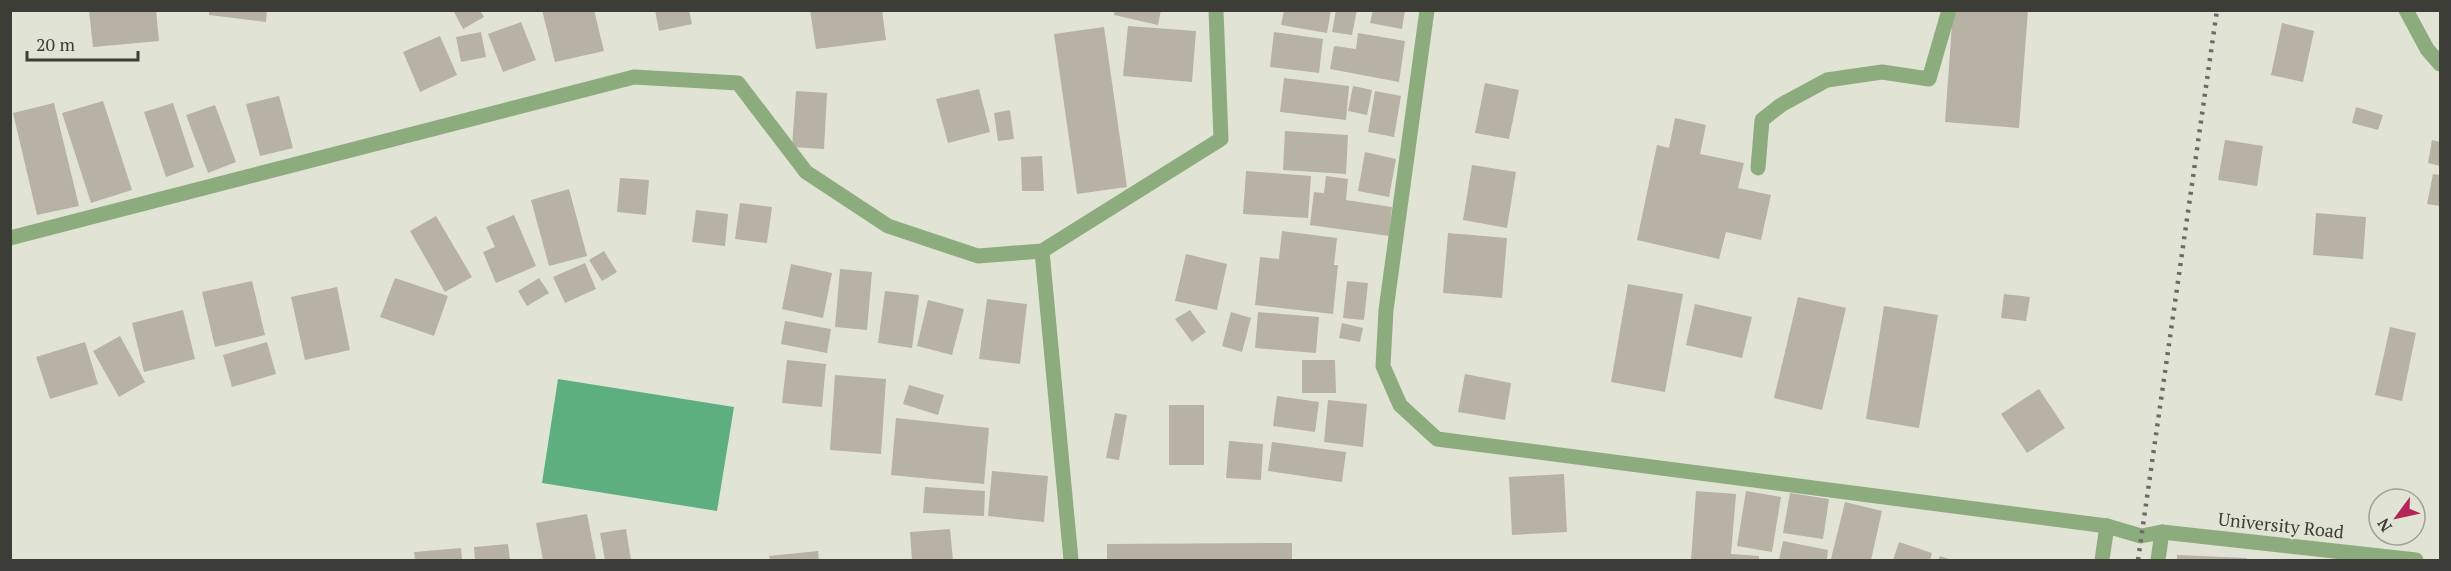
<svg xmlns="http://www.w3.org/2000/svg" width="2451" height="571" font-family="'PT Serif',serif">
  <style>
    .water { fill: #5daf80 }
    .building { fill: #b7b2a3 }
    .lines { fill: none; stroke-linecap: round; stroke-linejoin: round }
    .minor { stroke: #8dac7d; stroke-width: 15 }
    .rail { stroke: #6a6c63; stroke-width: 4.5; stroke-dasharray: 3 6; stroke-linecap: butt }
    .labels { text-anchor: middle; stroke-width: 5; stroke-linejoin: round; paint-order: stroke }
    .street-label { font-size: 18px; fill: #3c3d37; stroke: #e1e4d4 }
  </style>
  <rect width="100%" height="100%" fill="#e1e4d4"/>
  <path class="water" d="M558 379 734 407 717 511 542 483Z"/>
  <g class="building">
    <path d="M156 10 159 41 93 47 89 11Z"/>
    <path d="M209 10H267L266 22 209 15Z"/>
    <path d="M453 10H480L484 17 463 29Z"/>
    <path d="M542 10H594L604 51 555 62Z"/>
    <path d="M655 10H689L692 24 659 31Z"/>
    <path d="M810 10H882L886 40 816 49Z"/>
    <path d="M1115 10H1161L1158 25 1114 15Z"/>
    <path d="M1284 10H1331L1327 33 1281 25Z"/>
    <path d="M1336 10H1357L1352 35 1332 32Z"/>
    <path d="M1373 10H1405L1402 29 1370 23Z"/>
    <path d="M1953 10H2028L2019 128 1945 122Z"/>
    <path d="M521 22 536 60 503 72 488 34Z"/>
    <path d="M2282 23 2314 31 2303 82 2271 75Z"/>
    <path d="M1128 26 1196 31 1192 82 1123 76Z"/>
    <path d="M1104 27 1127 187 1077 194 1054 34Z"/>
    <path d="M481 32 486 57 461 62 456 37Z"/>
    <path d="M1274 32 1323 39 1319 73 1270 67Z"/>
    <path d="M1358 33 1405 41 1399 82 1330 69 1334 46 1356 49Z"/>
    <path d="M440 36 457 75 420 92 403 52Z"/>
    <path d="M1284 78 1349 86 1346 120 1280 112Z"/>
    <path d="M1485 83 1519 90 1509 139 1475 133Z"/>
    <path d="M1353 86 1372 90 1367 115 1348 111Z"/>
    <path d="M979 89 990 132 948 143 936 99Z"/>
    <path d="M796 91 827 93 824 149 792 147Z"/>
    <path d="M1375 91 1401 96 1394 137 1368 132Z"/>
    <path d="M279 96 293 148 260 156 246 104Z"/>
    <path d="M103 101 132 190 91 203 62 113Z"/>
    <path d="M54 103 79 206 37 215 13 113Z"/>
    <path d="M173 103 194 167 166 177 144 112Z"/>
    <path d="M215 105 236 162 208 173 186 115Z"/>
    <path d="M2356 107 2383 115 2378 130 2352 123Z"/>
    <path d="M1010 110 1014 139 998 141 994 113Z"/>
    <path d="M1675 118 1706 125 1700 154 1744 163 1738 188 1771 195 1761 240 1726 232 1719 259 1637 240 1657 145 1669 148Z"/>
    <path d="M1285 131 1348 135 1346 174 1283 170Z"/>
    <path d="M2225 140 2263 146 2257 186 2218 180Z"/>
    <path d="M2432 140 2440 142V166L2428 163Z"/>
    <path d="M1365 152 1396 159 1389 197 1358 191Z"/>
    <path d="M1042 156 1044 191H1022L1021 157Z"/>
    <path d="M1472 165 1516 172 1507 228 1463 220Z"/>
    <path d="M1246 171 1311 176 1308 218 1243 214Z"/>
    <path d="M2433 174 2440 175V206L2427 204Z"/>
    <path d="M1326 176 1348 179 1346 200 1392 207 1389 236 1310 225 1314 192 1324 193Z"/>
    <path d="M620 178 649 180 646 215 617 212Z"/>
    <path d="M569 189 587 256 549 266 531 200Z"/>
    <path d="M740 203 772 207 767 243 735 239Z"/>
    <path d="M696 210 728 214 725 246 692 242Z"/>
    <path d="M2316 213 2366 217 2363 259 2313 255Z"/>
    <path d="M514 215 536 266 496 283 483 252 495 247 486 227Z"/>
    <path d="M436 216 472 277 445 292 410 231Z"/>
    <path d="M1282 231 1337 238 1334 265H1338L1333 314 1255 305 1260 257 1279 259Z"/>
    <path d="M1448 233 1507 238 1502 298 1443 293Z"/>
    <path d="M604 251 617 272 602 281 589 260Z"/>
    <path d="M1186 254 1227 264 1217 310 1175 301Z"/>
    <path d="M585 263 596 289 565 303 553 277Z"/>
    <path d="M791 264 832 273 823 318 782 309Z"/>
    <path d="M840 269 872 272 867 330 835 327Z"/>
    <path d="M395 278 448 296 434 336 380 317Z"/>
    <path d="M539 278 549 293 527 306 518 291Z"/>
    <path d="M252 281 265 335 215 347 202 292Z"/>
    <path d="M1347 281 1368 283 1364 320 1343 318Z"/>
    <path d="M1628 284 1683 294 1665 392 1611 382Z"/>
    <path d="M337 287 350 350 305 360 291 297Z"/>
    <path d="M885 291 919 295 912 348 878 343Z"/>
    <path d="M2004 294 2030 297 2026 321 2001 318Z"/>
    <path d="M1798 297 1846 308 1822 410 1774 398Z"/>
    <path d="M987 299 1027 304 1020 364 979 359Z"/>
    <path d="M928 300 964 309 952 355 917 346Z"/>
    <path d="M1695 304 1752 317 1742 358 1686 345Z"/>
    <path d="M1884 306 1938 315 1919 428 1866 419Z"/>
    <path d="M183 310 195 359 144 372 132 323Z"/>
    <path d="M1190 310 1206 332 1192 342 1175 319Z"/>
    <path d="M1231 312 1251 318 1242 352 1222 346Z"/>
    <path d="M1258 312 1319 317 1316 353 1255 348Z"/>
    <path d="M785 321 831 329 827 353 781 344Z"/>
    <path d="M1342 323 1363 328 1360 342 1339 338Z"/>
    <path d="M2390 327 2416 333 2402 401 2375 395Z"/>
    <path d="M120 336 145 382 119 397 93 351Z"/>
    <path d="M85 342 98 384 50 399 36 357Z"/>
    <path d="M267 342 276 374 232 387 223 355Z"/>
    <path d="M787 360 826 364 822 407 782 403Z"/>
    <path d="M1302 360H1335L1336 393H1302Z"/>
    <path d="M1465 374 1511 383 1505 420 1458 412Z"/>
    <path d="M835 375 886 379 881 454 830 450Z"/>
    <path d="M909 385 944 395 938 415 903 404Z"/>
    <path d="M2039 389 2065 428 2027 453 2001 414Z"/>
    <path d="M1277 396 1319 402 1315 432 1273 426Z"/>
    <path d="M1328 400 1367 404 1363 447 1324 442Z"/>
    <rect x="1169" y="405" width="35" height="60"/>
    <path d="M1115 413 1127 415 1119 460 1106 458Z"/>
    <path d="M896 418 989 428 984 484 891 475Z"/>
    <path d="M1229 441 1263 444 1261 480 1226 478Z"/>
    <path d="M1272 442 1346 452 1342 482 1268 471Z"/>
    <path d="M992 471 1048 476 1044 522 988 516Z"/>
    <path d="M1564 474 1567 532 1512 535 1509 477Z"/>
    <path d="M925 487 985 491 984 516 923 513Z"/>
    <path d="M1696 491 1736 494 1731 554 1759 556V560H1691Z"/>
    <path d="M1746 491 1781 497 1772 552 1737 546Z"/>
    <path d="M1790 493 1829 499 1823 539 1783 533Z"/>
    <path d="M1845 502 1882 511 1871 560 1831 559Z"/>
    <path d="M587 514 596 560H543L536 523Z"/>
    <path d="M626 529 631 560H605L600 533Z"/>
    <path d="M950 529 953 560H912L910 532Z"/>
    <path d="M1783 541 1828 550 1827 560H1779Z"/>
    <path d="M1899 542 1932 553 1930 560H1893Z"/>
    <path d="M1292 543V560H1107V544Z"/>
    <path d="M508 544 510 560H475L474 547Z"/>
    <path d="M461 548 462 560H415L414 552Z"/>
    <path d="M818 551 819 560H770L769 556Z"/>
    <path d="M2177 555 2247 558V560H2177Z"/>
    <path d="M1940 556 1952 560H1938Z"/>
  </g>
  <g class="lines">
    <g class="minor">
      <path d="M1427 10 1386 310 1383 366 1400 405 1437 439 2107 526 2141 536 2162 532 2416 560"/>
      <path d="M2406 10 2427 49 2440 64"/>
      <path d="M1758 168 1762 120 1781 105 1827 80 1882 72 1929 79 1949 10"/>
      <path d="M10 238 634 77 738 83 806 172 888 226 978 256 1042 251 1221 139 1216 10"/>
      <path d="M1042 251 1071 560"/>
      <path d="M2102 560 2107 526"/>
      <path d="M2158 560 2162 532"/>
    </g>
    <path class="rail" d="M2138 560 2217 10"/>
  </g>
  <g class="labels">
    <g class="street-label">
      <text transform="translate(2281 526) rotate(6)" y="6">University Road</text>
    </g>
  </g>
  <rect width="2451" height="571" fill="none" stroke="#3c3d37" stroke-width="24"/>
  <g transform="translate(2397 517) rotate(237)"><circle r="28" fill="#e1e4d4" stroke="#9fa195" stroke-width="1.5"/>
  <path d="M0-4.5L10 22L0 15L-10 22Z" fill="#b42558"/>
  <text y="-9" font-size="16" font-weight="bold" text-anchor="middle" fill="#3c3d37">N</text>
  </g>
  <path d="M27 51v9h111v-9" fill="none" stroke="#3c3d37" stroke-width="3"/>
  <text x="36" y="51" font-size="18" fill="#3c3d37" stroke="#e1e4d4" stroke-width="4.5" paint-order="stroke">20 m</text>
</svg>
